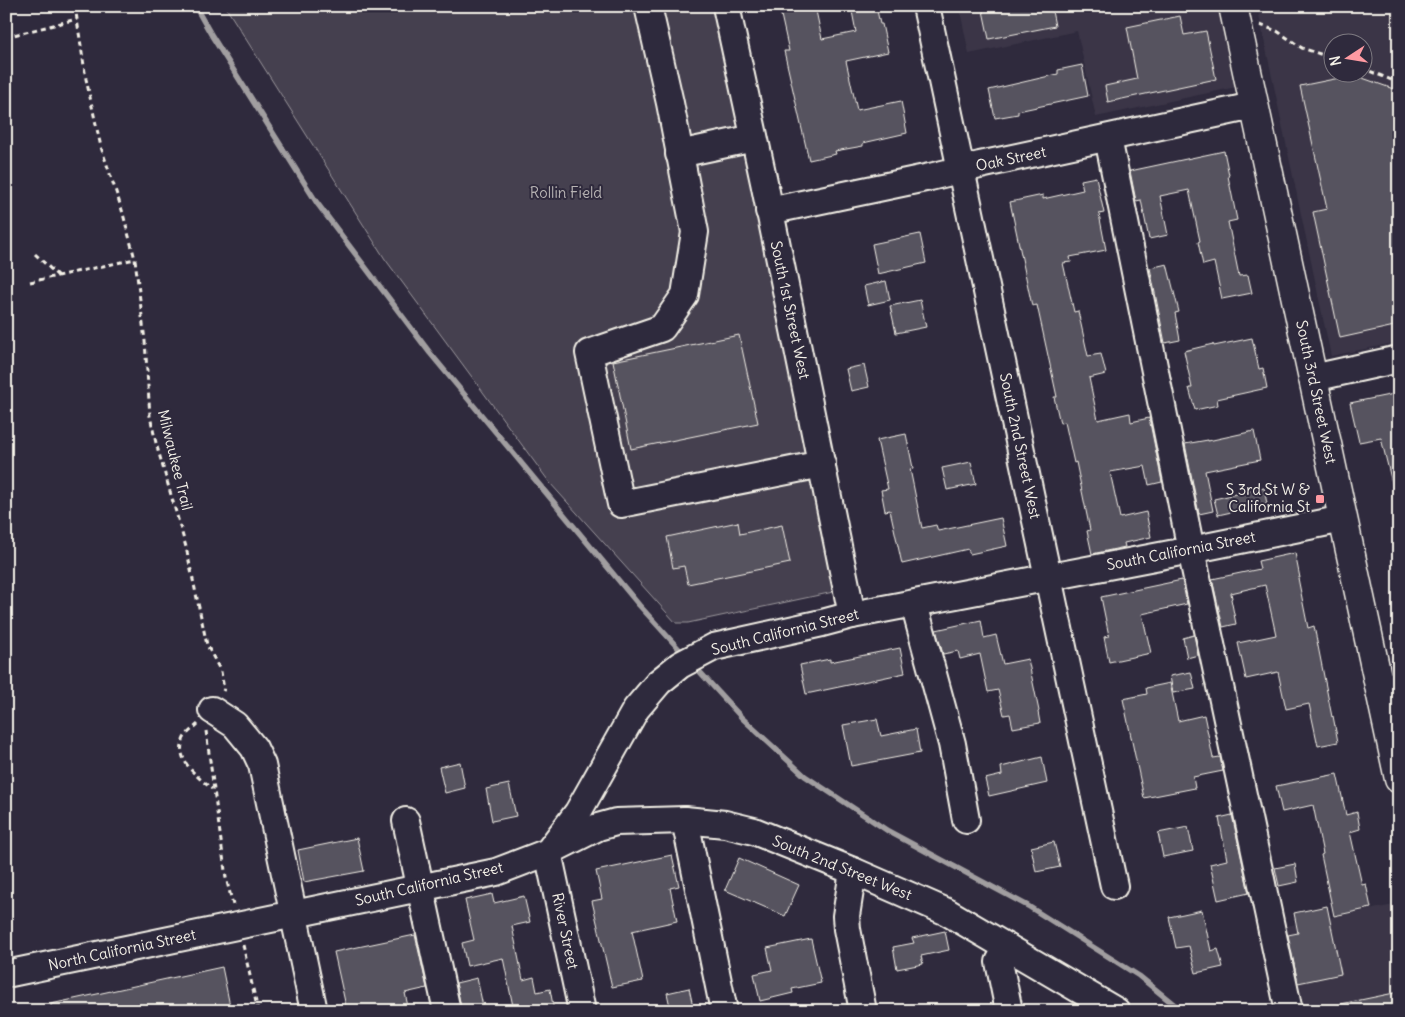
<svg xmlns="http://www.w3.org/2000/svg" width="1405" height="1017" font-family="Delius,sans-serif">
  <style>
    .built { fill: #3b3647; fill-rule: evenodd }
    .green { fill: #454050; stroke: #9c989c }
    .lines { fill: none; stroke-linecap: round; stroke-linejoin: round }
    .stream { stroke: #a19ea0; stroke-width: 5.5 }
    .building { fill: #56525f; stroke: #f4f1e8 }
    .minor-casing { stroke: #f4f1e8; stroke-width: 30 }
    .major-casing { stroke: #f4f1e8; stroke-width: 31 }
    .path { stroke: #f4f1e8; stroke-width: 3; stroke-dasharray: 5 4; stroke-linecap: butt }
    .minor { stroke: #2f2a3d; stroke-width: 26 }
    .major { stroke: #2f2a3d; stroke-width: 28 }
    .poi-dot { fill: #ff9aa2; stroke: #2f2a3d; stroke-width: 2 }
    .labels { text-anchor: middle; stroke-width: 4; stroke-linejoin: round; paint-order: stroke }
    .street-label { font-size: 15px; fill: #f4f1e8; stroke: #2f2a3d }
    .park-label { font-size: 15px; fill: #b7b3b3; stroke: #2f2a3d }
    .poi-label { font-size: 15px; fill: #f4f1e8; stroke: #2f2a3d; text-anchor: end }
  </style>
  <rect width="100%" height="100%" fill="#2f2a3d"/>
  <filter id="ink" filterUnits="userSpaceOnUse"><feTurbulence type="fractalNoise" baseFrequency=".02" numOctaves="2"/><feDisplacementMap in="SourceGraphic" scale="10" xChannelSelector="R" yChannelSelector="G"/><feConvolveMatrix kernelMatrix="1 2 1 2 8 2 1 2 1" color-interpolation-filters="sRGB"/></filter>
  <g filter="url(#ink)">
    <g class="built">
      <path d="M959 6H1219L1236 87 1096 117 1077 31 969 54Z"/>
      <path d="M1257 6H1399V342L1331 356ZM1332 42H1362V72H1332Z"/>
      <path d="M1399 904V1011H1293L1276 928Z"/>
    </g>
    <path class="green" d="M225 6H716L838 591 688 623H676L550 483 385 259Z"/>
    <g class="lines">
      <g class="stream">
        <path d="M195 6 212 36 317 203 430 353 639 605 679 649"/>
        <path d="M700 672 742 718 805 776 888 831 1028 906 1139 976 1182 1011"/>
      </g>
    </g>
    <g class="building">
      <path d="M779 6H815L822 39 856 32 851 6H876L880 24H882L888 52 846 61 857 110 901 101 907 133 863 143V146L835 151 836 154 809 160 784 51H789Z"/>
      <path d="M982 6H1051L1055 26 989 39Z"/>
      <path d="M1180 16 1184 35 1206 31 1216 79 1108 102 1105 86 1137 79 1127 27Z"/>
      <path d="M1082 65 1088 96 1018 111V114L995 118 989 90 1058 74V70Z"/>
      <path d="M1354 75 1399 91V325L1340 338 1313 212 1327 209 1300 86Z"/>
      <path d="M1224 151 1229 175 1228 176 1237 220 1228 222 1239 276 1248 275 1252 293 1222 299 1214 262 1203 265 1198 242 1200 241 1189 190 1160 196 1168 235 1149 239 1141 200 1136 201 1130 171Z"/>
      <path d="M1096 177 1104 213 1099 214 1106 250 1070 257 1071 262 1063 263 1074 312 1078 311 1088 356 1101 354 1106 374 1089 378 1098 420 1130 413 1131 422 1149 418 1162 482 1149 485 1145 466 1110 472 1120 518 1146 512 1151 537 1124 543 1125 547 1092 554 1087 531 1090 530 1076 462 1074 463 1065 422 1060 423 1054 397H1057L1037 305 1032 306 1010 202 1043 195V199L1083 190 1081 180Z"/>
      <path d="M920 234 926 263 878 274 872 244Z"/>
      <path d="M1167 264 1179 312 1175 313 1180 340 1165 343 1150 268Z"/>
      <path d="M886 281 890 300 868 305 864 286Z"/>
      <path d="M920 300 926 327 896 333 890 306Z"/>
      <path d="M739 335 758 423 631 449 613 361Z"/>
      <path d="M1252 338 1259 369 1263 368 1267 388 1217 399 1218 405 1195 410 1189 388H1192L1184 351 1213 344 1214 346Z"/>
      <path d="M864 365 869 387 851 391 846 369Z"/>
      <path d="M1399 393V486L1393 487 1381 438 1359 442 1350 403Z"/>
      <path d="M1254 431 1260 460 1205 471 1213 511 1199 514 1185 444 1208 440V441Z"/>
      <path d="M906 434 913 468 910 469 922 528 936 525 938 531 1001 518 1007 546 970 554 968 549 902 564 890 510 885 511 881 490 888 489 877 440Z"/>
      <path d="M971 462 976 484 947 490 942 468Z"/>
      <path d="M1264 488 1267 504 1218 515 1214 499Z"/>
      <path d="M738 522 740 534 782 525 790 563 688 584 684 566 673 568 667 537Z"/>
      <path d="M1295 553 1300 578H1298L1308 628 1314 626 1332 717 1333 716 1338 742 1318 746 1309 704 1286 709 1278 672 1246 679 1238 643 1276 635 1265 585 1231 593 1232 598 1231 599 1236 624 1223 627 1212 579 1260 569 1258 561Z"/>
      <path d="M1182 580 1187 604 1142 614 1151 653 1109 662 1104 637 1109 636 1101 597Z"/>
      <path d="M981 620 984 638 996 635 1003 664 1028 659 1039 711 1038 712 1040 723 1013 728 1010 714 1004 715 998 690 988 692 980 654 960 659 958 651 943 654 936 630Z"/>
      <path d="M1194 635 1198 655 1187 658 1183 638Z"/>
      <path d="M900 648 905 673 806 694 800 665 830 659V662Z"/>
      <path d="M1191 672 1195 689 1173 693 1170 676Z"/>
      <path d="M1170 683 1178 721 1204 715 1213 758 1220 757 1223 771 1193 777 1195 788 1144 798 1123 699 1147 694 1146 688Z"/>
      <path d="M877 719 881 736 916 729 920 753 851 766 843 725Z"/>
      <path d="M1042 757 1047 783 989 796 985 779 1002 775 1001 767Z"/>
      <path d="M460 762 465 788 445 793 439 767Z"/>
      <path d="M1337 774 1346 815 1357 812 1360 829 1350 832 1362 885 1366 884 1371 908 1334 916 1321 855 1323 854 1313 805 1282 812 1276 786Z"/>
      <path d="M509 784 516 816 492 821 486 789Z"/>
      <path d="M1232 815 1249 893 1218 900 1210 864 1227 860 1219 818Z"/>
      <path d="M1188 827 1193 851 1163 857 1158 833Z"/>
      <path d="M357 838 364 871 304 882 298 850Z"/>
      <path d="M1054 842 1060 867 1036 872 1031 847Z"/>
      <path d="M672 855 679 886 670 888 677 921 632 931 643 981 612 987 592 901 602 899 596 871Z"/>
      <path d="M739 858 799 885 785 916 725 890Z"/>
      <path d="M1295 864 1298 882 1279 886 1275 868Z"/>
      <path d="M492 894 494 903 524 896 530 922 512 926 523 980 534 977 537 992 550 989 554 1011H514L503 958 467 966 462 943 474 940 465 900Z"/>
      <path d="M1327 906 1341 974 1298 983 1288 935 1298 933 1294 913Z"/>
      <path d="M1202 910 1211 951 1218 949 1223 967 1196 973 1189 946 1176 948 1169 917Z"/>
      <path d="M945 931 949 950 921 956 923 964 897 969 893 947 914 943 912 938Z"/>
      <path d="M415 935 427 988 405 993 409 1011H347L334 952Z"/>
      <path d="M811 939 821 983 792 989 793 993 760 1001 754 974 772 970 767 948Z"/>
      <path d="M222 967 231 1011H51V1004Z"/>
      <path d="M477 978 484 1011H462L456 983Z"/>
      <path d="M689 988 694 1011H671L667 993Z"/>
      <path d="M1399 992V1011H1341V1004Z"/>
    </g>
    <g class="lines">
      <g class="minor-casing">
        <g id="minor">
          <path d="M648 6 670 103 695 232 685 295 662 328 589 353 621 504 822 464"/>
          <path d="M726 6 764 182 852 615"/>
          <path d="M926 6 1114 886"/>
          <path d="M1108 138 1191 550 1289 1011"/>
          <path d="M679 154 754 138"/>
          <path d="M769 211 930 177 980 165 1253 106"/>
          <path d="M1313 378 1399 359"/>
          <path d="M914 604 952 744 966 820"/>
          <path d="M1380 689 1399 684"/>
          <path d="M212 710 235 725 254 748 262 765 314 1011"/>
          <path d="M685 820 724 1011"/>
          <path d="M406 821 447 1011"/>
          <path d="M853 871 846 916 847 929 863 1011"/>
          <path d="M1007 947 999 962 1009 1011"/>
          <path d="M6 974 496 872 548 852 578 812 636 709 659 682 680 665 714 647 822 623 852 615 1191 550 1343 519"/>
          <path d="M582 1011 548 852 598 827 616 822 685 820 725 824 754 831 853 871 947 912 1116 1011"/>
        </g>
      </g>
      <g class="major-casing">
        <path id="major" d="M1233 6 1399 779"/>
      </g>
      <g class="path">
        <path d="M75 6 86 79 101 147 122 210 135 259 145 341 150 416 156 443 186 547 207 645 221 672 224 689 223 691"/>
        <path d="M1260 25 1277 31 1302 48 1332 58"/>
        <path d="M6 37 77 19"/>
        <path d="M1362 68 1399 83"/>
        <path d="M35 254 58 276"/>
        <path d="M30 282 135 259"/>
        <path d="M198 724C194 728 187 733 184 738 174 760 197 776 212 789"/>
        <path d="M206 731 226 878 233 905"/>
        <path d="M243 945 258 1011"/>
      </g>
      <use href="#minor" class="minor"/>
      <use href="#major" class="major"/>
    </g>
  </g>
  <rect class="poi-dot" x="1315" y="494" width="10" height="10" rx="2.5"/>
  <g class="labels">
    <g class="street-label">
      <text transform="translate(1011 159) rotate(-12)" y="5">Oak Street</text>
      <text transform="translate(790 310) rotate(78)" y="5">South 1st Street West</text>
      <text transform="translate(1316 392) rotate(78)" y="5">South 3rd Street West</text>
      <text transform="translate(1020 446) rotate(78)" y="5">South 2nd Street West</text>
      <text transform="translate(175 460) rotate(76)" y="5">Milwaukee Trail</text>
      <text transform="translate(1181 551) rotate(-11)" y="5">South California Street</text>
      <text transform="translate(785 632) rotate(-14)" y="5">South California Street</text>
      <text transform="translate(842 868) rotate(22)" y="5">South 2nd Street West</text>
      <text transform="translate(429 884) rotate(-13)" y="5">South California Street</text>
      <text transform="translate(565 931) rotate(78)" y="5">River Street</text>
      <text transform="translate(122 950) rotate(-12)" y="5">North California Street</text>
    </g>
    <g class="park-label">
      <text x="566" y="198">Rollin Field</text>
    </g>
    <g class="poi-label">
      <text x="1310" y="495">S 3rd St W &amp;<tspan x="1310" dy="17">California St</tspan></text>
    </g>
  </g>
  <rect width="1405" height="1017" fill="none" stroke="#2f2a3d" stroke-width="25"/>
  <rect x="12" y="12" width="1380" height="992" fill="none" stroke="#f4f1e8" stroke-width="2" filter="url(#ink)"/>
  <g transform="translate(1348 58) rotate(258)"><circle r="24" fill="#2f2a3d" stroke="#7e7a81"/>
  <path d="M0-4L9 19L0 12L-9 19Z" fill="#ff9aa2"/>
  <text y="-8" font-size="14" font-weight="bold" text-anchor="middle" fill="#f4f1e8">N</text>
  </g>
</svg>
